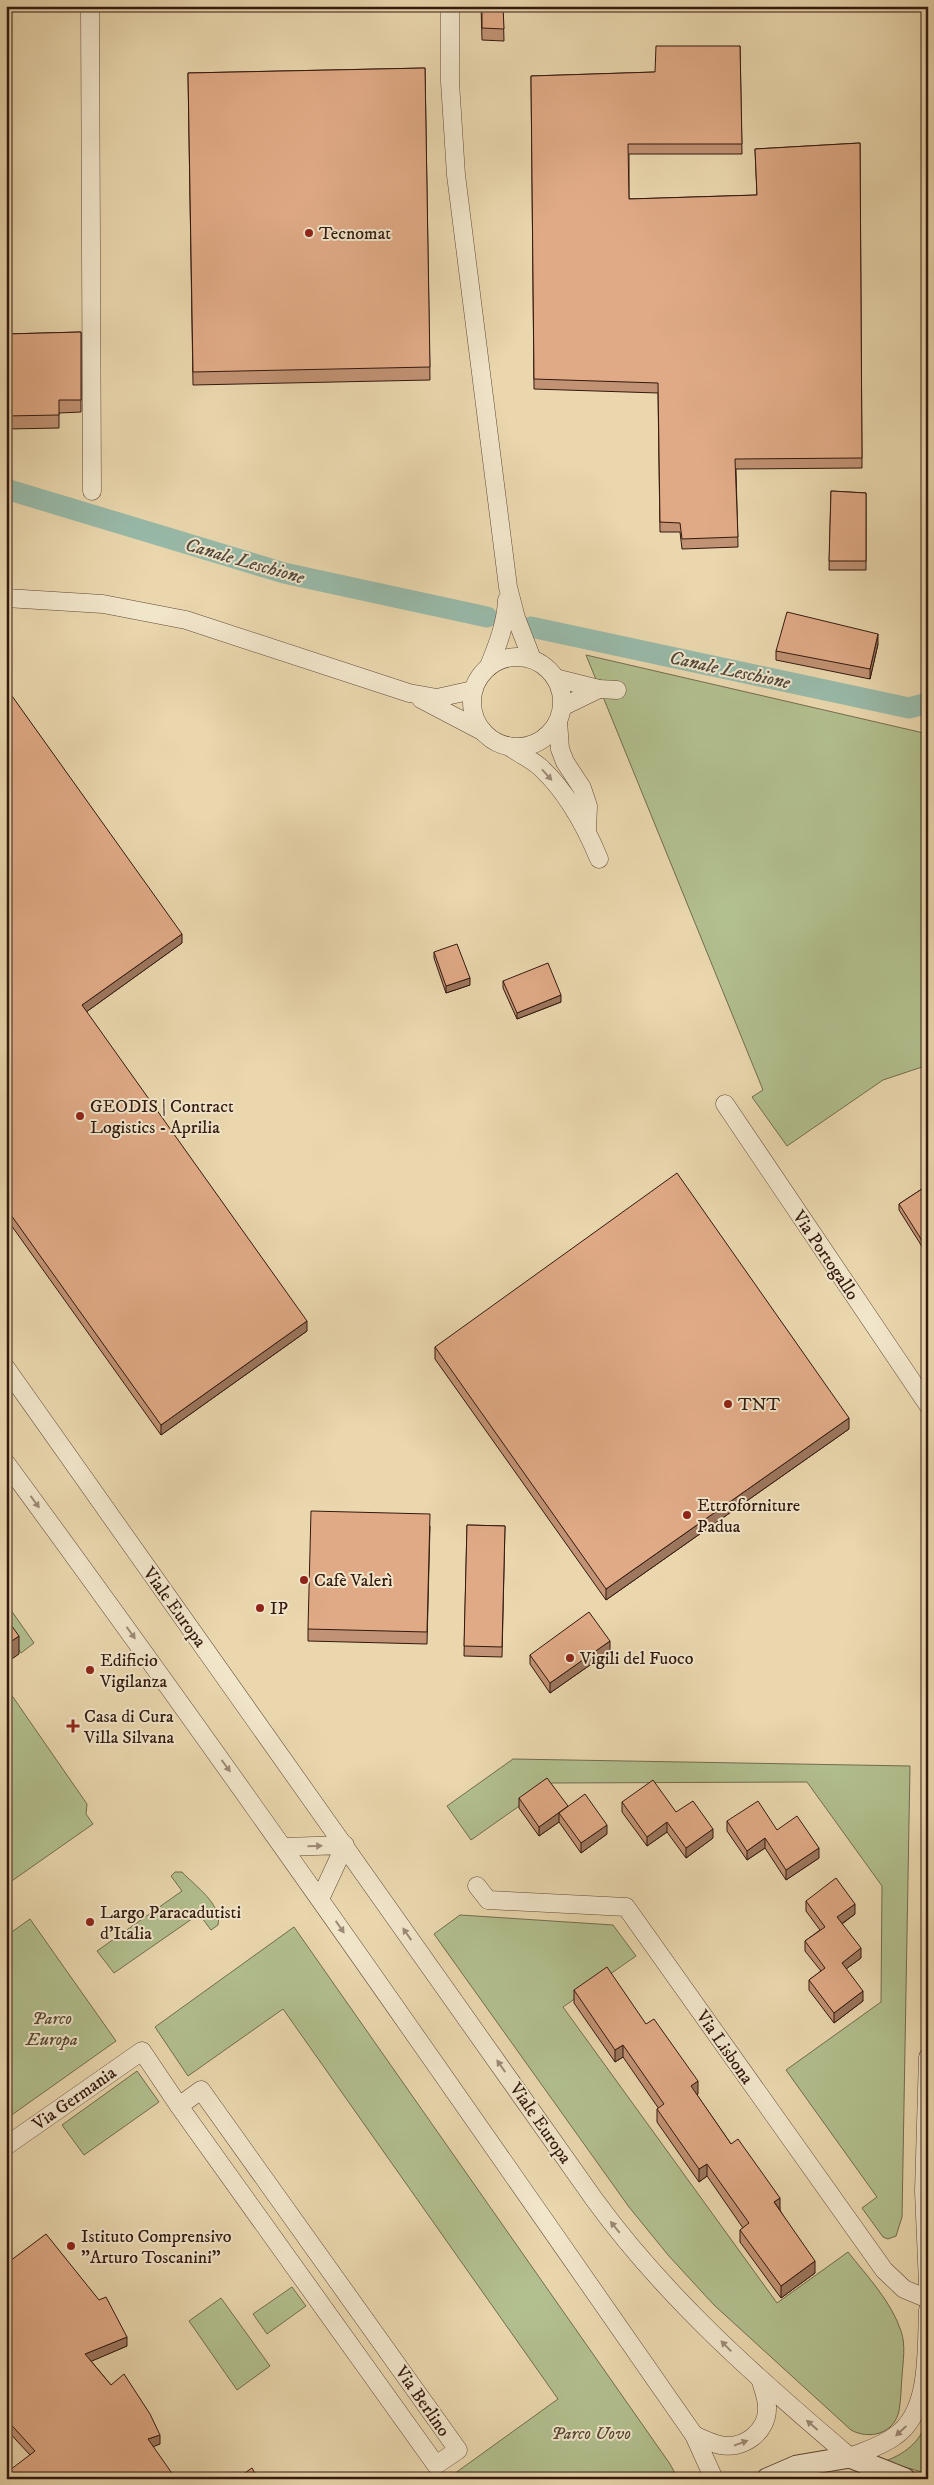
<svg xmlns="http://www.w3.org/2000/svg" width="934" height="2485" font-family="'IM FELL DW Pica',serif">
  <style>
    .green { fill: #b2bf8e; stroke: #726c4e }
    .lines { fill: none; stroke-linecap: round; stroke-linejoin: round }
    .canal { stroke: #98baa9; stroke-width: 21 }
    .minor-casing { stroke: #614837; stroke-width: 19 }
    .tertiary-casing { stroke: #614837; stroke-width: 23 }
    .minor { stroke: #f1e5ca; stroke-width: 18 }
    .tertiary { stroke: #f1e5ca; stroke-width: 21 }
    .wall { fill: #c19273; stroke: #33190f }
    .shaded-wall { fill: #9d775e; stroke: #33190f }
    .building { fill: #e0aa86; stroke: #33190f }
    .oneway { fill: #9c8976 }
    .poi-dot { fill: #8f2418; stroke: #f1e5ca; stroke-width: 2 }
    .labels { text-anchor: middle; stroke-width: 4; stroke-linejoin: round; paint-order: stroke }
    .poi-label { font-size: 18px; fill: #33190f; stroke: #f1e5ca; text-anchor: start }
    .street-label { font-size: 18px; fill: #33190f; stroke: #f1e5ca }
    .park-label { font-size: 18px; font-style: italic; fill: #594b35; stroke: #f1e5ca }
    .water-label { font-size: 19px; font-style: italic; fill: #51493d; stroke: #f1e5ca }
  </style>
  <rect width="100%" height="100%" fill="#ead7ae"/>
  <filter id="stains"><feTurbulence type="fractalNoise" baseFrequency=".004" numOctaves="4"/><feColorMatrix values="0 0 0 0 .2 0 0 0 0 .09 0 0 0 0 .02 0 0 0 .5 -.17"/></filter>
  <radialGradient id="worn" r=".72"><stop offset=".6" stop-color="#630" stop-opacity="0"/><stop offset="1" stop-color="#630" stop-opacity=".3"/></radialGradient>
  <g class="green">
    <path d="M586 655 928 734V1065L883 1080 787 1146 752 1097 763 1090Z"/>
    <path d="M6 1603 34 1643 21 1653 6 1632Z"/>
    <path d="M6 1687 87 1804 86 1814 93 1824 6 1885Z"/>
    <path d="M513 1759 910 1766 902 2217 896 2236 888 2239 883 2237 862 2208 877 2197 786 2070 881 2002 882 1886 807 1782 552 1783 471 1840 447 1806Z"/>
    <path d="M175 1872H182C194 1885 223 1905 218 1925L211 1930 199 1914 114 1973 97 1951 182 1891 171 1876Z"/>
    <path d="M460 1915 613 1925 636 1956 563 2007 777 2303 848 2252C867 2276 891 2301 901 2331 906 2345 903 2362 902 2376 901 2388 901 2400 899 2411 894 2434 869 2440 851 2430L714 2305 668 2255 629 2207 434 1934Z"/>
    <path d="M30 1919 116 2041 6 2119V1936Z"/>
    <path d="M294 1927 670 2464 678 2479H447L558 2399 283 2009 188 2076 155 2027Z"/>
    <path d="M137 2071 159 2102 84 2155 62 2125Z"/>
    <path d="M292 2287 306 2306 267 2334 253 2314Z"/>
    <path d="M221 2298 270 2366 237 2390 189 2321Z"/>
    <path d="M928 2387V2474L885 2461C903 2455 921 2442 926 2422 928 2411 925 2397 928 2387Z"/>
  </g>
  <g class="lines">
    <g class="canal">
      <path d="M6 489 284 573 487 617"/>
      <path d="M531 627 909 708 928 703"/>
    </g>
    <g class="minor-casing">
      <g id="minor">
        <path d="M90 6 92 491"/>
        <path d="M450 6V82L456 175 508 587 516 618 532 659"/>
        <path d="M6 598 103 604 186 620 409 693 437 698 473 690"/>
        <circle cx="517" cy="702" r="45"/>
        <path d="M489 666C498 644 506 623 507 600"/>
        <path d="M555 678 599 689 617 690"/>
        <path d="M421 699 482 731"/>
        <path d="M562 707 599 689"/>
        <path d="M558 721 560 749 565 762 582 788 588 806 587 829"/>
        <path d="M508 746C518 753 531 759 540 767 567 792 585 825 599 859"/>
        <path d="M725 1104 928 1405"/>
        <path d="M6 1368 594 2199C665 2297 758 2379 850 2457 865 2451 882 2446 895 2436 931 2412 926 2350 928 2310"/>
        <path d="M6 1463C241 1783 467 2109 694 2435L714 2479"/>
        <path d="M284 1847 345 1845 320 1899"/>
        <path d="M477 1886 488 1900 626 1907 884 2270 904 2289 928 2299"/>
        <path d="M928 2057 924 2191 928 2284"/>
        <path d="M201 2090 458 2450 436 2465 179 2106Z"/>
        <path d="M6 2146 142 2051 179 2106"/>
        <path d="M694 2435C703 2439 711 2443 720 2445 743 2450 768 2432 767 2407 767 2398 763 2389 761 2381"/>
      </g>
    </g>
    <g class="tertiary-casing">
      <path id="tertiary" d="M767 2479 797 2466 850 2457 905 2479"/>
    </g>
    <use href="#minor" class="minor"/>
    <use href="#tertiary" class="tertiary"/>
  </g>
  <g class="wall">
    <path d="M481 6H503L504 41 482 40Z"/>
    <path d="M740 46 742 154H629V199L757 195 755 149 860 143 862 468 736 469 738 547 682 549 680 532H660L658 393 534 389 531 76 655 72Z"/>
    <path d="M425 68 430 380 193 385 188 73Z"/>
    <path d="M81 332V412L59 413V428L6 429V334Z"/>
    <path d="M831 491 866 493V570H829Z"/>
    <path d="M878 644 870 679 776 660V651Z"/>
    <path d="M6 690 182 943 86 1012 307 1331 161 1435 6 1218Z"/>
    <path d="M434 952 470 985 446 993 434 958Z"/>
    <path d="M503 981 561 1002 517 1019 503 988Z"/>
    <path d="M928 1185V1256L899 1210V1204Z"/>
    <path d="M435 1347 849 1429 606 1600 435 1359Z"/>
    <path d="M467 1525 505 1526 502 1657 464 1656Z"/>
    <path d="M430 1526 427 1644 308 1641V1629Z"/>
    <path d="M610 1651 550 1693 530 1664V1655Z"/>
    <path d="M519 1798 568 1807 607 1834 581 1853 559 1822 539 1836 519 1808Z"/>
    <path d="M622 1802 676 1812 713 1838 686 1858 667 1832 647 1846 622 1812Z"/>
    <path d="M727 1821 777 1830 819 1858 786 1880 765 1848 747 1860 727 1831Z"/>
    <path d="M806 1901 855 1914 842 1924 861 1958 846 1969 863 2001 834 2023 809 1990V1980L821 1971 805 1951V1941L820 1930 806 1911Z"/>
    <path d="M574 1990 646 2024 698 2094 697 2095 731 2144 780 2210 815 2273 781 2298 740 2242V2230L743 2228 707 2176 699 2182 657 2122V2109H659L623 2057 615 2062 574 2003Z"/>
    <path d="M6 2264 127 2346 91 2361 160 2444 30 2455 6 2429Z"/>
  </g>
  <g class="shaded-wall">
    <path d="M878 634V644L870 679V669Z"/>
    <path d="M182 934V943L82 1015V1005Z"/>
    <path d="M470 978V985L446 993V986Z"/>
    <path d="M561 995V1002L517 1019V1013Z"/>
    <path d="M307 1321V1331L161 1435V1425Z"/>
    <path d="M849 1418V1429L606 1600V1589Z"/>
    <path d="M19 1636V1654L6 1663V1645Z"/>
    <path d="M610 1641V1651L550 1693V1683Z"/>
    <path d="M568 1806 559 1813V1822L539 1836V1827Z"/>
    <path d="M667 1822V1832L647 1846V1837Z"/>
    <path d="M607 1825V1834L581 1853V1843Z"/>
    <path d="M713 1829V1838L686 1858V1848Z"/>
    <path d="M765 1838V1848L747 1860V1851Z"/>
    <path d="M819 1848V1858L786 1880V1870Z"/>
    <path d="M855 1904V1914L837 1927V1917Z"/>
    <path d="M861 1948V1958L842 1972V1963Z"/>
    <path d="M863 1991V2001L834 2023V2013Z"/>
    <path d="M623 2045V2057L615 2062V2050Z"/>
    <path d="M698 2081V2094L691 2099V2086Z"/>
    <path d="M707 2164V2176L699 2182V2169Z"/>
    <path d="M780 2198V2210L774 2202Z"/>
    <path d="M815 2261V2273L781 2298V2286Z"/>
    <path d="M127 2337V2346L85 2364V2354Z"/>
    <path d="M160 2435V2444L148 2449V2439Z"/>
  </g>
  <g class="building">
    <path d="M482 6H503L504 29 482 28Z"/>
    <path d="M656 46H740L742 144H628L629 199 757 195 755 149 860 143 862 458 735 459 738 537 682 539 680 523 660 522 658 383 534 379 531 76 655 72Z"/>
    <path d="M425 68 430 367 193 372 188 73Z"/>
    <path d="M81 332V400H59V415L6 416V334Z"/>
    <path d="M831 491 866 493V561H829Z"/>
    <path d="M787 612 878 634 870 669 776 651Z"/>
    <path d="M7 689 182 934 82 1005 307 1321 161 1425 6 1208V690Z"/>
    <path d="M457 944 470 978 446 986 434 952Z"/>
    <path d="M548 963 561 995 517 1013 503 981Z"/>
    <path d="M677 1173 849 1418 606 1589 435 1347Z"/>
    <path d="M928 1185V1250L899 1204Z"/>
    <path d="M311 1511 430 1514 427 1632 308 1629Z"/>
    <path d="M467 1525 505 1526 502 1647 464 1646Z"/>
    <path d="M589 1612 610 1641 550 1683 530 1655Z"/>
    <path d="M6 1618 19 1636 6 1645Z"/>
    <path d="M547 1778 568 1806 539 1827 519 1798Z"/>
    <path d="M653 1780 676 1812 693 1801 713 1829 686 1848 667 1822 647 1837 622 1802Z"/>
    <path d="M585 1794 607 1825 581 1843 559 1813Z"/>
    <path d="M758 1801 777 1830 797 1816 819 1848 786 1870 765 1838 747 1851 727 1821Z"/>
    <path d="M836 1878 855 1904 837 1917 861 1948 842 1963 863 1991 834 2013 809 1980 825 1968 805 1941 825 1927 806 1901Z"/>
    <path d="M607 1967 646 2024 654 2019 698 2081 691 2086 731 2144 738 2139 780 2198 774 2202 815 2261 781 2286 740 2230 749 2223 707 2164 699 2169 657 2109 664 2104 623 2045 615 2050 574 1990Z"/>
    <path d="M46 2234 99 2300 106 2297 127 2337 85 2354 111 2385 124 2374 150 2414 160 2435 148 2439 176 2479H6V2473L35 2451 6 2419V2264Z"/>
    <path d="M252 2468 258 2479H236Z"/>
  </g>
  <defs><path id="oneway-solid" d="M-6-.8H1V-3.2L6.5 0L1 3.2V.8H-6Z" transform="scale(1.25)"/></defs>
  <g class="oneway">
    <use href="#oneway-solid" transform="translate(547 775) rotate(48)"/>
    <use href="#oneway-solid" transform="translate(35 1502) rotate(54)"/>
    <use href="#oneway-solid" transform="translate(131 1633) rotate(54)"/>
    <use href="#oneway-solid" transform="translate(226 1766) rotate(54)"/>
    <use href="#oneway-solid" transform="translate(315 1846) rotate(-1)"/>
    <use href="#oneway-solid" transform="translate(340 1927) rotate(55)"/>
    <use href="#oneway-solid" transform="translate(407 1934) rotate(-125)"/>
    <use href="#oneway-solid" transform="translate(501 2066) rotate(-125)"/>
    <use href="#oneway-solid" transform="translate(615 2227) rotate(-129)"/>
    <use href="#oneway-solid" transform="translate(726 2346) rotate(-134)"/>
    <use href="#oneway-solid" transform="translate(812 2425) rotate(-139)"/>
    <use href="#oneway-solid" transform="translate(901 2431) rotate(137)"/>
    <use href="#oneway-solid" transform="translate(741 2443) rotate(-20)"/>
  </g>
  <g class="poi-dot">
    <circle cx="309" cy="233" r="5"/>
    <circle cx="80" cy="1116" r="5"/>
    <circle cx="728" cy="1404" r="5"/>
    <circle cx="687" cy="1515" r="5"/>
    <circle cx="304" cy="1580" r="5"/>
    <circle cx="260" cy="1608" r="5"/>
    <circle cx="570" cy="1658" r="5"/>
    <circle cx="90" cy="1670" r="5"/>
    <path d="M70.5 1718.5h5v5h5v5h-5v5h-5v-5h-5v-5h5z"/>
    <circle cx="90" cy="1922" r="5"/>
    <circle cx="71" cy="2246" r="5"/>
  </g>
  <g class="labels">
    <g class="poi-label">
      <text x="319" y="239">Tecnomat</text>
      <text x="90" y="1112">GEODIS | Contract<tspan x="90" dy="21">Logistics - Aprilia</tspan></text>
      <text x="738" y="1410">TNT</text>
      <text x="697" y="1511">Ettroforniture<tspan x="697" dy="21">Padua</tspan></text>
      <text x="314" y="1586">Cafè Valerì</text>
      <text x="270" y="1614">IP</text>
      <text x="580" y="1664">Vigili del Fuoco</text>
      <text x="100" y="1666">Edificio<tspan x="100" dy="21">Vigilanza</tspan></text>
      <text x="84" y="1722">Casa di Cura<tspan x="84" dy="21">Villa Silvana</tspan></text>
      <text x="100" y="1918">Largo Paracadutisti<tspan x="100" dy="21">d'Italia</tspan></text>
      <text x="81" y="2242">Istituto Comprensivo<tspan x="81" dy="21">"Arturo Toscanini"</tspan></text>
    </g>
    <g class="street-label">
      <text transform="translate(826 1255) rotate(56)" y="6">Via Portogallo</text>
      <text transform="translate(175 1607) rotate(54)" y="6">Viale Europa</text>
      <text transform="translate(725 2047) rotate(55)" y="6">Via Lisbona</text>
      <text transform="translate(74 2098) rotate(-35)" y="6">Via Germania</text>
      <text transform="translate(541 2123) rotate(55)" y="6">Viale Europa</text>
      <text transform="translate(423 2401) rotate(55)" y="6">Via Berlino</text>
    </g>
    <g class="park-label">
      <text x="52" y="2024">Parco<tspan x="52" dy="21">Europa</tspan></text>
      <text x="591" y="2439">Parco Uovo</text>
    </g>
    <g class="water-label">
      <text transform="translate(245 560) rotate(16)" y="7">Canale Leschione</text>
      <text transform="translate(730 669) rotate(12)" y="7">Canale Leschione</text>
    </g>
  </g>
  <rect width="934" height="2485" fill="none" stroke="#ead7ae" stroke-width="25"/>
  <rect x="8" y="8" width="919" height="2470" fill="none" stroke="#33190f" stroke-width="2.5"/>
  <rect x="12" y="12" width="909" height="2460" fill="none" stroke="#33190f"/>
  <rect width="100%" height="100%" filter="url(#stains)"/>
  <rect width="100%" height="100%" fill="url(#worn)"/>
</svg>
